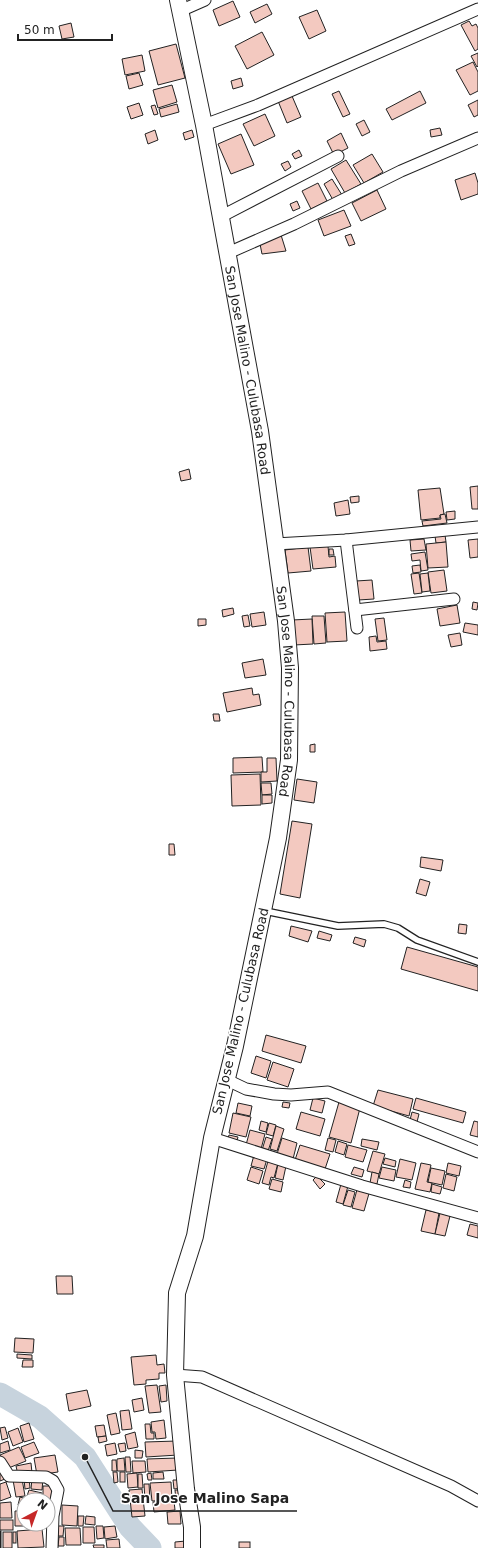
<svg xmlns="http://www.w3.org/2000/svg" width="478" height="1548" font-family="'DejaVu Sans',sans-serif">
  <style>
    .lines { fill: none; stroke-linecap: round; stroke-linejoin: round }
    .river { stroke: #c7d3dd; stroke-width: 23 }
    .building { fill: #f3c9c0; stroke: #222 }
    .lane-casing { stroke: #222; stroke-width: 8 }
    .street-casing { stroke: #222; stroke-width: 13 }
    .secondary-casing { stroke: #222; stroke-width: 18 }
    .lane { stroke: #fff; stroke-width: 5.5 }
    .street { stroke: #fff; stroke-width: 11 }
    .secondary { stroke: #fff; stroke-width: 16 }
    .labels { text-anchor: middle; stroke-width: 3; stroke-linejoin: round; paint-order: stroke }
    .street-label { font-size: 13px; fill: #222; stroke: #fff }
    .leader { fill: none; stroke: #222; stroke-width: 1.5 }
    .callout-dot { fill: #222; stroke: #fff; stroke-width: 1.5 }
    .callout-label { font-size: 14px; text-anchor: middle; font-weight: bold; fill: #222; stroke: #fff; stroke-width: 3; stroke-linejoin: round; paint-order: stroke }
  </style>
  <rect width="100%" height="100%" fill="#fff"/>
  <g class="lines">
    <path class="river" d="M0 1394 40 1417 85 1457 130 1527 150 1548"/>
  </g>
  <g class="building">
    <path d="M233 1 240 17 219 26 213 10Z"/>
    <path d="M267 4 272 14 255 23 250 12Z"/>
    <path d="M317 10 326 31 309 39 299 17Z"/>
    <path d="M469 21 472 26 476 24 478 28V49L475 51 461 25Z"/>
    <path d="M71 23 74 37 62 39 59 26Z"/>
    <path d="M262 32 274 55 247 69 235 46Z"/>
    <path d="M176 44 185 78 158 85 149 51Z"/>
    <path d="M478 53V66L477 67 471 56Z"/>
    <path d="M142 55 145 71 125 75 122 59Z"/>
    <path d="M473 62 478 72V91L470 95 456 70Z"/>
    <path d="M139 73 143 85 129 89 126 76Z"/>
    <path d="M241 78 243 86 233 89 231 81Z"/>
    <path d="M172 85 177 102 158 108 153 90Z"/>
    <path d="M339 91 350 114 343 117 332 94Z"/>
    <path d="M420 91 426 103 392 120 386 109Z"/>
    <path d="M292 96 301 117 287 123 278 101Z"/>
    <path d="M478 100V115L474 117 468 105Z"/>
    <path d="M139 103 143 115 131 119 127 107Z"/>
    <path d="M177 104 179 112 161 117 159 109Z"/>
    <path d="M155 105 158 114 154 115 151 106Z"/>
    <path d="M265 114 275 136 254 146 243 124Z"/>
    <path d="M364 120 370 132 362 136 356 124Z"/>
    <path d="M440 128 442 135 431 137 430 130Z"/>
    <path d="M155 130 158 140 148 144 145 134Z"/>
    <path d="M192 130 194 137 185 140 183 133Z"/>
    <path d="M341 133 348 148 334 155 327 141Z"/>
    <path d="M241 134 254 165 231 174 218 144Z"/>
    <path d="M299 150 302 156 295 159 292 154Z"/>
    <path d="M372 154 383 172 364 183 353 165Z"/>
    <path d="M346 160 361 184 345 193 331 169Z"/>
    <path d="M288 161 291 167 285 171 281 164Z"/>
    <path d="M475 173 478 183V194L461 200 455 180Z"/>
    <path d="M332 179 342 195 333 200 324 184Z"/>
    <path d="M318 183 327 201 311 209 302 191Z"/>
    <path d="M377 190 386 209 361 221 352 203Z"/>
    <path d="M297 201 300 208 293 211 290 204Z"/>
    <path d="M344 210 351 226 324 236 318 220Z"/>
    <path d="M351 234 355 244 349 246 345 236Z"/>
    <path d="M281 235 286 251 262 254 260 244Z"/>
    <path d="M189 469 191 479 181 481 179 472Z"/>
    <path d="M478 486V509H472L470 487Z"/>
    <path d="M440 488 444 514 440 515V518L421 520 418 490Z"/>
    <path d="M359 496V502L351 503 350 497Z"/>
    <path d="M348 500 350 514 336 516 334 503Z"/>
    <path d="M455 511V519L447 520 446 512Z"/>
    <path d="M445 514 447 523 423 526 422 521 441 519 440 515Z"/>
    <path d="M445 535 446 542 436 543 435 536Z"/>
    <path d="M424 539 426 550 411 551 410 540Z"/>
    <path d="M478 539V557L470 558 468 540Z"/>
    <path d="M446 542 448 567 428 568 426 544Z"/>
    <path d="M328 546 329 557 335 556 336 567 313 569 310 547Z"/>
    <path d="M308 547 311 571 288 573 285 550Z"/>
    <path d="M329 549H333L334 555H329Z"/>
    <path d="M425 552 428 570 421 571 420 560 412 561 411 554Z"/>
    <path d="M420 565 421 572 413 573 412 566Z"/>
    <path d="M444 570 447 591 431 593 428 572Z"/>
    <path d="M419 573 422 593 414 594 411 574Z"/>
    <path d="M428 573 430 591 422 592 420 574Z"/>
    <path d="M372 580 374 599 358 600 356 581Z"/>
    <path d="M473 602 478 603 477 610 472 609Z"/>
    <path d="M457 605 460 623 440 626 437 609Z"/>
    <path d="M233 608 234 614 223 617 222 610Z"/>
    <path d="M264 612 266 625 252 627 250 614Z"/>
    <path d="M345 612 347 641 327 642 325 613Z"/>
    <path d="M248 615 250 626 244 627 242 616Z"/>
    <path d="M312 616H324L326 643 314 644Z"/>
    <path d="M384 618 387 640 378 641 375 619Z"/>
    <path d="M198 619H206V625L198 626Z"/>
    <path d="M312 619 313 644 294 645 292 620Z"/>
    <path d="M465 623 478 625V635L463 632Z"/>
    <path d="M460 633 462 645 451 647 448 635Z"/>
    <path d="M376 636 377 642 386 641 387 649 370 651 369 637Z"/>
    <path d="M263 659 266 675 245 678 242 663Z"/>
    <path d="M252 688 253 695 259 694 261 705 227 712 223 693Z"/>
    <path d="M213 714H219L220 721H214Z"/>
    <path d="M315 744V752H310V745Z"/>
    <path d="M262 757 263 772 233 773V758Z"/>
    <path d="M267 758H276L277 781 261 782V772H267Z"/>
    <path d="M260 774 261 805 232 806 231 775Z"/>
    <path d="M297 779 317 782 314 803 294 800Z"/>
    <path d="M261 783H271L272 794 262 795Z"/>
    <path d="M262 795H272V803L262 804Z"/>
    <path d="M292 821 312 824 300 898 280 894Z"/>
    <path d="M169 844H174L175 855H169Z"/>
    <path d="M421 857 443 860 441 871 420 867Z"/>
    <path d="M420 879 430 882 426 896 416 893Z"/>
    <path d="M459 924 467 925 466 934 458 933Z"/>
    <path d="M291 926 312 931 308 942 289 936Z"/>
    <path d="M319 931 332 935 330 941 317 938Z"/>
    <path d="M355 937 366 940 364 947 353 943Z"/>
    <path d="M407 947 478 967V991L401 969Z"/>
    <path d="M266 1035 306 1046 301 1063 262 1051Z"/>
    <path d="M256 1056 271 1061 266 1078 251 1073Z"/>
    <path d="M273 1062 294 1069 288 1087 267 1080Z"/>
    <path d="M378 1090 413 1099 409 1116 373 1106Z"/>
    <path d="M313 1098 325 1101 322 1113 310 1110Z"/>
    <path d="M416 1098 466 1112 463 1123 413 1109Z"/>
    <path d="M283 1102 290 1103 289 1108 282 1107Z"/>
    <path d="M339 1102 360 1108 351 1143 329 1137Z"/>
    <path d="M238 1103 252 1106 250 1116 236 1113Z"/>
    <path d="M301 1112 325 1119 320 1136 296 1129Z"/>
    <path d="M412 1112 419 1114 417 1122 410 1120Z"/>
    <path d="M233 1113 251 1117 246 1137 229 1133Z"/>
    <path d="M261 1121 268 1123 266 1132 259 1130Z"/>
    <path d="M474 1121 478 1122V1137L470 1135Z"/>
    <path d="M269 1123 276 1125 273 1136 266 1134Z"/>
    <path d="M276 1126 284 1129 277 1151 270 1149Z"/>
    <path d="M250 1130 265 1134 261 1149 246 1145Z"/>
    <path d="M229 1135 238 1137 236 1144 227 1142Z"/>
    <path d="M266 1137 272 1139 268 1151 262 1150Z"/>
    <path d="M282 1138 297 1143 293 1159 277 1154Z"/>
    <path d="M328 1138 336 1140 333 1152 325 1150Z"/>
    <path d="M362 1139 379 1142 377 1150 361 1146Z"/>
    <path d="M338 1141 347 1144 344 1155 335 1152Z"/>
    <path d="M300 1145 330 1154 325 1169 295 1160Z"/>
    <path d="M348 1145 367 1150 363 1162 345 1157Z"/>
    <path d="M373 1151 385 1154 379 1174 367 1171Z"/>
    <path d="M254 1155 267 1159 264 1169 251 1166Z"/>
    <path d="M385 1158 396 1161 395 1167 383 1164Z"/>
    <path d="M400 1159 416 1163 412 1180 396 1177Z"/>
    <path d="M268 1161 278 1163 274 1178 271 1177 269 1185 262 1183Z"/>
    <path d="M421 1163 431 1165 427 1182 432 1183 430 1192 415 1189Z"/>
    <path d="M448 1163 461 1166 459 1176 446 1173Z"/>
    <path d="M278 1164 286 1166 283 1180 275 1178Z"/>
    <path d="M251 1167 263 1171 259 1184 247 1180Z"/>
    <path d="M354 1167 364 1170 362 1177 351 1174Z"/>
    <path d="M382 1167 396 1170 394 1181 379 1178Z"/>
    <path d="M431 1168 445 1171 442 1185 428 1182Z"/>
    <path d="M372 1172 379 1174 377 1184 370 1183Z"/>
    <path d="M446 1174 457 1177 454 1191 443 1188Z"/>
    <path d="M317 1176 325 1184 320 1189 313 1180Z"/>
    <path d="M272 1179 283 1182 281 1192 269 1189Z"/>
    <path d="M405 1180 411 1182 410 1188 403 1187Z"/>
    <path d="M341 1184 348 1186 343 1204 336 1202Z"/>
    <path d="M432 1184 442 1187 440 1194 431 1192Z"/>
    <path d="M358 1186 370 1190 364 1211 352 1208Z"/>
    <path d="M348 1190 355 1192 351 1207 343 1205Z"/>
    <path d="M426 1210 439 1213 435 1234 421 1231Z"/>
    <path d="M440 1213 450 1216 445 1236 435 1234Z"/>
    <path d="M470 1224 478 1226V1238L467 1235Z"/>
    <path d="M56 1276H72L73 1294H57Z"/>
    <path d="M15 1338 34 1339 33 1353 14 1352Z"/>
    <path d="M17 1354 32 1355V1359L17 1358Z"/>
    <path d="M156 1355 157 1365 164 1364 165 1373H159V1379L146 1380V1384L134 1385 131 1357Z"/>
    <path d="M23 1360H33V1367H22Z"/>
    <path d="M157 1385 161 1412 149 1413 145 1386Z"/>
    <path d="M166 1385 167 1401 161 1402 159 1386Z"/>
    <path d="M87 1390 91 1406 69 1411 66 1394Z"/>
    <path d="M142 1398 144 1410 134 1412 132 1400Z"/>
    <path d="M129 1410 132 1429 122 1430 120 1411Z"/>
    <path d="M116 1413 120 1433 111 1435 107 1415Z"/>
    <path d="M164 1420 166 1438 156 1439 155 1432H152L151 1422Z"/>
    <path d="M29 1423 34 1439 24 1442 20 1426Z"/>
    <path d="M145 1424H150L151 1433H154V1439H146Z"/>
    <path d="M104 1425 106 1436 97 1437 95 1426Z"/>
    <path d="M5 1427 8 1438 2 1440 0 1428Z"/>
    <path d="M18 1428 23 1442 13 1446 8 1432Z"/>
    <path d="M135 1432 138 1447 128 1449 125 1435Z"/>
    <path d="M106 1436 107 1441 99 1443 98 1437Z"/>
    <path d="M8 1441 10 1450 0 1453V1444Z"/>
    <path d="M177 1441 178 1455 146 1457 145 1442Z"/>
    <path d="M34 1442 39 1453 25 1458 21 1447Z"/>
    <path d="M115 1443 117 1454 107 1456 105 1445Z"/>
    <path d="M125 1443 126 1451 120 1452 118 1444Z"/>
    <path d="M19 1447 26 1461 6 1469 0 1455Z"/>
    <path d="M135 1450 143 1451 142 1458H135Z"/>
    <path d="M55 1455 58 1472 37 1475 34 1458Z"/>
    <path d="M125 1457H130L131 1472H126Z"/>
    <path d="M124 1458 125 1471H117V1459Z"/>
    <path d="M177 1458 178 1470 148 1472 147 1459Z"/>
    <path d="M112 1460H116L117 1471H112Z"/>
    <path d="M132 1461H145L146 1472 133 1473Z"/>
    <path d="M31 1463 32 1473 18 1475 16 1466Z"/>
    <path d="M0 1470 5 1479 0 1481Z"/>
    <path d="M113 1472H117L118 1482 114 1483Z"/>
    <rect x="120" y="1472" width="5" height="10"/>
    <path d="M163 1472 164 1479H153V1473Z"/>
    <path d="M137 1473 138 1487 128 1488 127 1474Z"/>
    <path d="M151 1473 152 1480H148L147 1474Z"/>
    <path d="M138 1474H142L143 1488H138Z"/>
    <path d="M29 1478 30 1488 25 1489 24 1479Z"/>
    <path d="M32 1478 43 1479 42 1490 31 1489Z"/>
    <path d="M22 1479 25 1496 16 1497 13 1480Z"/>
    <path d="M173 1480H181L182 1488 174 1489Z"/>
    <path d="M6 1482 11 1497 0 1501V1484Z"/>
    <path d="M171 1482 172 1500 152 1501 150 1483Z"/>
    <path d="M144 1484H149L150 1500 145 1501Z"/>
    <path d="M43 1486H52L51 1499H43Z"/>
    <path d="M142 1489 145 1516 132 1517 129 1490Z"/>
    <path d="M29 1490 42 1493 40 1499 27 1496Z"/>
    <path d="M175 1490H183L184 1500 176 1501Z"/>
    <path d="M20 1497 30 1500H24V1507L18 1505Z"/>
    <path d="M174 1501 175 1510 154 1512 153 1502Z"/>
    <path d="M11 1502 12 1518H0V1503Z"/>
    <path d="M62 1505 78 1506 77 1526 62 1525Z"/>
    <path d="M15 1511H24V1524H38V1526H15Z"/>
    <path d="M180 1511 181 1524H168L167 1512Z"/>
    <path d="M78 1516H84L83 1526H78Z"/>
    <path d="M86 1516 95 1517V1525L85 1524Z"/>
    <rect x="0" y="1520" width="13" height="10"/>
    <path d="M52 1526H64L63 1536H53Z"/>
    <path d="M96 1526H103L104 1538 97 1539Z"/>
    <path d="M115 1526 117 1537 105 1539 104 1527Z"/>
    <path d="M83 1527H94L95 1543H83Z"/>
    <path d="M65 1528H80L81 1545H66Z"/>
    <path d="M42 1529 44 1547 18 1548 17 1531Z"/>
    <rect x="0" y="1531" width="1" height="17"/>
    <rect x="3" y="1532" width="9" height="16"/>
    <rect x="13" y="1532" width="3" height="11"/>
    <path d="M59 1537H64V1546H58Z"/>
    <path d="M119 1539 120 1548H107L106 1540Z"/>
    <path d="M186 1541V1548H175V1542Z"/>
    <rect x="239" y="1542" width="11" height="6"/>
    <path d="M93 1545H104V1548H94Z"/>
  </g>
  <g class="lines">
    <g class="lane-casing">
      <path id="lane" d="M265 911 338 926 384 924 398 928 417 940 478 962"/>
    </g>
    <g class="street-casing">
      <g id="street">
        <path d="M180 11 205 0"/>
        <path d="M204 125 258 105 478 9"/>
        <path d="M220 217 338 156"/>
        <path d="M228 253 294 224 401 171 478 138"/>
        <path d="M346 540 357 628"/>
        <path d="M275 544 346 540 478 527"/>
        <path d="M355 610 454 599"/>
        <path d="M225 1079 246 1089 274 1094 291 1095 328 1092 478 1152"/>
        <path d="M212 1138 362 1186 478 1218"/>
        <path d="M175 1375 202 1377 451 1486 478 1501"/>
        <path d="M0 1462 9 1476 46 1477 53 1481 58 1490 53 1516 52 1548"/>
      </g>
    </g>
    <g class="secondary-casing">
      <g id="secondary">
        <path id="s1" d="M178 0 204 125 260 431 286 621 290 668 289 760 278 838 235 1046 212 1138 195 1236 177 1293 175 1375 186 1489 192 1527V1548"/>
      </g>
    </g>
    <use href="#lane" class="lane"/>
    <use href="#street" class="street"/>
    <use href="#secondary" class="secondary"/>
  </g>
  <g class="labels">
    <g class="street-label">
      <text dy="5" stroke="none"><textPath href="#s1" startOffset="377">San Jose Malino - Culubasa Road</textPath></text>
      <text dy="5" stroke="none"><textPath href="#s1" startOffset="701">San Jose Malino - Culubasa Road</textPath></text>
      <text transform="translate(240 1011) rotate(-77)" y="5">San Jose Malino - Culubasa Road</text>
    </g>
  </g>
  <path class="leader" d="M85 1457L113 1511H297"/>
  <circle class="callout-dot" cx="85" cy="1457" r="4"/>
  <g class="callout-label">
    <text x="205" y="1503">San Jose Malino Sapa</text>
  </g>
  <g transform="translate(36 1512) rotate(41)"><circle r="19" fill="#ffffff" stroke="#a7a7a7"/>
  <path d="M0-3L7 15L0 10L-7 15Z" fill="#c62828"/>
  <text y="-6" font-size="11" font-weight="bold" text-anchor="middle" fill="#222222">N</text>
  </g>
  <path d="M18 34v6h94v-6" fill="none" stroke="#222222" stroke-width="2"/>
  <text x="24" y="34" font-size="12" fill="#222222" stroke="#ffffff" stroke-width="3" paint-order="stroke">50 m</text>
</svg>
